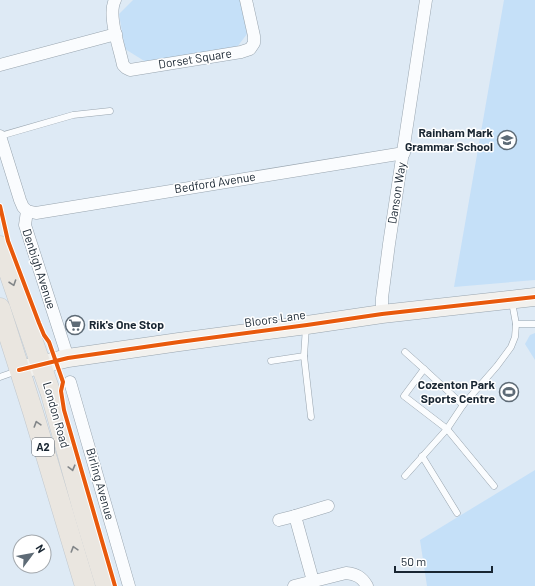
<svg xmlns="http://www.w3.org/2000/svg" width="535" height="586" font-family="Barlow,sans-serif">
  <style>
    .green { fill: #c5e0f8 }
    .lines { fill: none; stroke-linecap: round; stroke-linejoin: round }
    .lane-casing { stroke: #99a5af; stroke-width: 7 }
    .street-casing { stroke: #99a5af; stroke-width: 13 }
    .secondary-casing { stroke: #99a5af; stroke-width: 19 }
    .primary-casing { stroke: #c1c8ce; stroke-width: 21 }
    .lane { stroke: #fafcfe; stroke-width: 6 }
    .street { stroke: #fafcfe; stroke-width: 12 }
    .secondary { stroke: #f2f1ee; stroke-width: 18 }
    .primary { stroke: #eae6e0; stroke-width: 20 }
    .cycleway-casing { stroke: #fff; stroke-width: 6 }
    .cycleway { stroke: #e8590c; stroke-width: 4 }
    .oneway { stroke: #828689 }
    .labels { text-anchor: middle; stroke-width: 3; stroke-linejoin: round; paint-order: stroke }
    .shield { fill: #fff; stroke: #5e6770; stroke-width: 1 }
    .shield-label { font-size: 11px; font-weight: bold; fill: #192632 }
    .street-label { font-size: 12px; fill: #192632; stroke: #fff }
    .poi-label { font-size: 12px; font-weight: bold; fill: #192632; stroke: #fff; text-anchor: end }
  </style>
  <rect width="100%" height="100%" fill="#deeaf5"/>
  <g class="green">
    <path d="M133 0H241L247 34 237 47 146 62 125 49 119 14Z"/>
    <path d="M504 0H535V280L454 287Z"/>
    <path d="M535 333V360L525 344 530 335Z"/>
    <path d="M535 470V586H427L420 540Z"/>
  </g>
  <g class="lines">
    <g class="lane-casing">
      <g id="lane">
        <path d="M0 136 73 115 110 111"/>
        <path d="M516 324H535"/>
        <path d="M405 352 424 369"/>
        <path d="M304 356 311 417"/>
        <path d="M271 361 304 356 306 327"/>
        <path d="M0 377 17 371"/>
        <path d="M463 405 424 369 404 396 447 429 494 486"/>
        <path d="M422 456 457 513"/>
        <path d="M405 476 447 429 463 405 497 366 511 347 515 337 516 324 512 302"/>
      </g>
    </g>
    <g class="street-casing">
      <g id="street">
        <path d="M115 0C107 15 120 49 123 65L126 68 130 70 241 52 250 49 254 43V36L246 0"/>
        <path d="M0 65 116 34"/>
        <path d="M0 136 20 200 23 207 27 211"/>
        <path d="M27 211 36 213 404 153"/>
        <path d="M27 211 25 225 68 358"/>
        <path d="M382 314V298L389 244 426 0"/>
        <path d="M70 382 129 586"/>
        <path d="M279 520 295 516"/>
        <path d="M313 581 295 516 328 506"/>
        <path d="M294 586 346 573C356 574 362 577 367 586"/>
      </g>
    </g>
    <g class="secondary-casing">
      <path id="secondary" d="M19 370 68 358 179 342 307 325 382 314 535 297"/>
    </g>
    <g class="primary-casing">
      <g id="primary">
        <path d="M0 246 51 394 83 510 106 586"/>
        <path d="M0 308 33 412 85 586"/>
      </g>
    </g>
    <use href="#lane" class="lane"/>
    <use href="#street" class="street"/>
    <use href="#secondary" class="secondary"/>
    <use href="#primary" class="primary"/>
    <g class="cycleway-casing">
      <g id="cycleway">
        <path d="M0 206 8 241 39 323 44 335 49 342 63 382 61 391 64 410 115 586"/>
        <path d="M19 370 68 358 179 342 307 325 382 314 535 297"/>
      </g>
    </g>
    <use href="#cycleway" class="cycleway"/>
  </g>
  <defs><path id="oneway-chevron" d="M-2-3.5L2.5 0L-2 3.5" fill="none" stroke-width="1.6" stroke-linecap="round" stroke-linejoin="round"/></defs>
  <g class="oneway">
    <use href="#oneway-chevron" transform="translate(13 283) rotate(71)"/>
    <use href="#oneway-chevron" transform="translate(37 424) rotate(-107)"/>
    <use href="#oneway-chevron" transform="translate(72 468) rotate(75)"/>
    <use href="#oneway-chevron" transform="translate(74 549) rotate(-107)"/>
  </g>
  <defs>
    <g id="school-ring" transform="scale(1)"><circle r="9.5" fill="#fff" stroke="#5e6b76" stroke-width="1.5"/><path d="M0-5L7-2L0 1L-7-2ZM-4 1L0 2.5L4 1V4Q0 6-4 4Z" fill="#5e6b76"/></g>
    <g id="supermarket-ring" transform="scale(1)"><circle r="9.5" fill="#fff" stroke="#5e6b76" stroke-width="1.5"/><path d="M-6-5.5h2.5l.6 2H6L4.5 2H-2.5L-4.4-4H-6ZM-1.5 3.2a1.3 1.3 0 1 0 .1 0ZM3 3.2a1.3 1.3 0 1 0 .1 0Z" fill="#5e6b76"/></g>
    <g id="stadium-ring" transform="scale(1)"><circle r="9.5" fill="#fff" stroke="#5e6b76" stroke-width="1.5"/><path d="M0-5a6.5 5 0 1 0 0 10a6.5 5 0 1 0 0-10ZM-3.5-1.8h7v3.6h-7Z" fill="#5e6b76"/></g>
  </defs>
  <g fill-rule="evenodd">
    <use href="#school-ring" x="507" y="140"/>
    <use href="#supermarket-ring" x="75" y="325"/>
    <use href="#stadium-ring" x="509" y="392"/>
  </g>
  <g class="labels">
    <rect class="shield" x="32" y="438" width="22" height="18" rx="3"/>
    <g class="shield-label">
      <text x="43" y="451">A2</text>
    </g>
    <g class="street-label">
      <text transform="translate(195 59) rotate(-9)" y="4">Dorset Square</text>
      <text transform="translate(215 183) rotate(-9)" y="4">Bedford Avenue</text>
      <text transform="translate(397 193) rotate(-81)" y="4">Danson Way</text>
      <text transform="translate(39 269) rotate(72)" y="4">Denbigh Avenue</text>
      <text transform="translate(275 319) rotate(-8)" y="4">Bloors Lane</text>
      <text transform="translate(56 415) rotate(74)" y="4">London Road</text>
      <text transform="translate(100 484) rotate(74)" y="4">Birling Avenue</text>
    </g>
    <g class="poi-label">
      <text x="493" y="137">Rainham Mark<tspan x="493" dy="14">Grammar School</tspan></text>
      <text x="89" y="329" text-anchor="start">Rik's One Stop</text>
      <text x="495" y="389">Cozenton Park<tspan x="495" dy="14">Sports Centre</tspan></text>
    </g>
  </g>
  <g transform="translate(32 554) rotate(58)"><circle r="19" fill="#ffffff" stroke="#a3a8ad"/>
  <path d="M0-3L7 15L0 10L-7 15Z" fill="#5e6b76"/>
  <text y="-6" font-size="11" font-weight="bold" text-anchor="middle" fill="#192632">N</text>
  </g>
  <path d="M395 566v6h97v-6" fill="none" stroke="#192632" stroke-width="2"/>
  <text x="401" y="566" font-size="12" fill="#192632" stroke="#ffffff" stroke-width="3" paint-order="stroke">50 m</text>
</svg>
